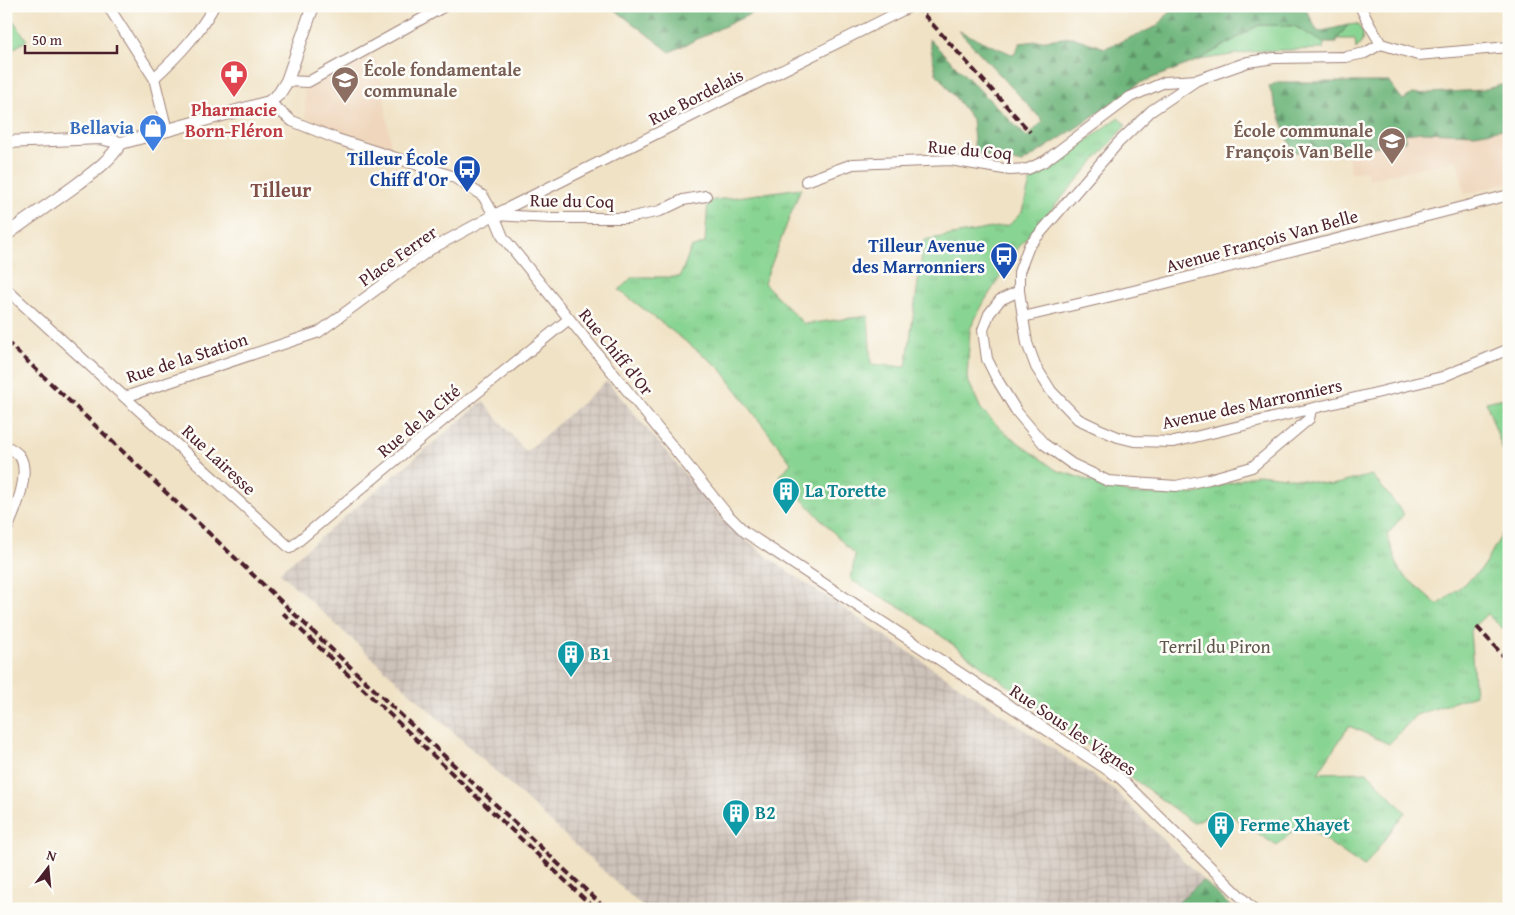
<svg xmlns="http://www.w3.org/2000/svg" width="1515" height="915" font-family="'Gentium Book Plus',serif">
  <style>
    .built { fill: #efd6bc }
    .industrial { fill: url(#industrial-grid) }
    .grass { fill: #88d492; stroke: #697a5e }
    .forest { fill: url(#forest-firs); stroke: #5c6a54 }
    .park { fill: url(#park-tufts); stroke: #697a5e }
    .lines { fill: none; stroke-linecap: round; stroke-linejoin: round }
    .minor-casing { stroke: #9d8078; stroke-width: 12 }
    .tertiary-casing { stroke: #9d8078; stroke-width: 14 }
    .minor { stroke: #fff; stroke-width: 10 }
    .tertiary { stroke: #fff; stroke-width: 12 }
    .rail { stroke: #4a1f2b; stroke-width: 4; stroke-dasharray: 8 4; stroke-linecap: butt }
    .labels { text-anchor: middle; stroke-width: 5; stroke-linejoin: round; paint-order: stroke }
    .education-label { font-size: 18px; font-weight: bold; fill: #785e54; stroke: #fdfcf7; text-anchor: start }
    .street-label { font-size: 18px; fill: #4a1f2b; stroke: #fdfcf7 }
    .health-label { font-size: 18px; font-weight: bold; fill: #be3a42; stroke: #fdfcf7 }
    .shop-label { font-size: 18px; font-weight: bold; fill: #366cbe; stroke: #fdfcf7; text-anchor: end }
    .transit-label { font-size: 18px; font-weight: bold; fill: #164399; stroke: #fdfcf7; text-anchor: end }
    .culture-label { font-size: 18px; font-weight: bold; fill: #0d838f; stroke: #fdfcf7; text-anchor: start }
    .park-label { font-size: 18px; fill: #5d554a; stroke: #fdfcf7 }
    .quarter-label { font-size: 20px; font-weight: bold; fill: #824e48; stroke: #fdfcf7 }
  </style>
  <defs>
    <pattern id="industrial-grid" width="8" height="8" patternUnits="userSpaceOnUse" patternTransform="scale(1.25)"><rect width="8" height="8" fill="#cdc2b9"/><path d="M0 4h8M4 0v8" fill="none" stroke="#b2a69f"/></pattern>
    <pattern id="forest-firs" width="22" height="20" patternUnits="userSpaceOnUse" patternTransform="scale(1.25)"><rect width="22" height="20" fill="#6eb67c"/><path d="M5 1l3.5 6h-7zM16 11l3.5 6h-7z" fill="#5c9366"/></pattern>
    <pattern id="park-tufts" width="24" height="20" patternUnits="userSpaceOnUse" patternTransform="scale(1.25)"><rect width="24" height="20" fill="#88d492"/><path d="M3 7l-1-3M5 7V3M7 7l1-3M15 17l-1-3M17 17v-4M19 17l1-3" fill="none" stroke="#77b67e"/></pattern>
  </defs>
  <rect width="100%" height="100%" fill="#fdfcf7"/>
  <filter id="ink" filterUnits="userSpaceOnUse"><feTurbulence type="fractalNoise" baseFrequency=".02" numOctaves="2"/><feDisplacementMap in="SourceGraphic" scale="10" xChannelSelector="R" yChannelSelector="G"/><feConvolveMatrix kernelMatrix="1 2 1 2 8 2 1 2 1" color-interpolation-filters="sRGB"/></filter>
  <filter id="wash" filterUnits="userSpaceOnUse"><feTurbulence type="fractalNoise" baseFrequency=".0096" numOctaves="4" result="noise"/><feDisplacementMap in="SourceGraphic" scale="20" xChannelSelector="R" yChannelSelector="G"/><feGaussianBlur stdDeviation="1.12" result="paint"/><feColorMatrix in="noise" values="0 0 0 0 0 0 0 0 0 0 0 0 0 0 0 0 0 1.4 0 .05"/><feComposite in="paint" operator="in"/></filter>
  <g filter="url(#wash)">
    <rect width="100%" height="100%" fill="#f0e2c5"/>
    <g class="built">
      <path d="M370 56 376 60 380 70 391 147 328 127 306 117 304 91Z"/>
      <path d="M1509 128V183L1465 194 1457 160 1369 179 1367 170 1351 173 1347 152 1405 141 1404 134 1422 132 1475 134Z"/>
    </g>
    <path class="industrial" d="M607 381 725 522 773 561 1113 789 1203 880 1171 909H645L279 572 483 401 526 452Z"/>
    <g class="grass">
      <path d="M6 10 27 40 6 54Z"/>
      <path d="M1357 24 1363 32 1362 42 1356 49 1355 39H1337L1348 25Z"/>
      <path d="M1259 25 1294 26 1324 43 1323 49 1257 51 1199 60Z"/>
    </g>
    <g class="forest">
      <path d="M610 6H767L670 52Z"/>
      <path d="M1174 6H1304L1318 32 1348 25 1337 39V43H1324L1294 26 1259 25 1199 60 1140 83 1079 126 1022 163 975 153 972 119 936 73 929 39 1027 137 1043 121 959 31 1014 55 1020 43 1072 37 1105 48 1158 26Z"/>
      <path d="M1277 82H1389L1403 100 1412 94 1482 90 1509 83V128L1475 134 1422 132 1405 134V141L1347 152H1293L1269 87Z"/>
      <path d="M1203 880 1233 909H1171Z"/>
    </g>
    <g class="park">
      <path d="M1118 118 1126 125 1021 244 984 302 970 329 967 378 981 409 1004 432 1056 470 1132 494H1196L1258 474 1286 477 1332 485 1372 475 1404 514 1387 535 1400 572 1438 605 1482 569 1509 522V634L1487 614 1470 630 1475 695 1416 715 1389 744 1349 726 1318 773 1367 772 1405 812 1364 867 1301 823 1277 846 1222 809 1193 823 909 612 851 580 855 555 780 476 791 463 720 368 619 290 632 277H680L691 248 705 243 708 201 801 188 764 283 804 324 868 316 871 364 906 367 924 240 1009 225 1022 212 1030 182Z"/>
      <path d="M1509 397V467L1486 402Z"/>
    </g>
  </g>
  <g filter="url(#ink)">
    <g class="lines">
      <g class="minor-casing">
        <g id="minor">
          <path d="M108 6 154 78 167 131"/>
          <path d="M1360 6 1369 24 1381 44 1418 55 1509 47"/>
          <path d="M1381 44 1365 53 1346 57 1274 58 1248 62 1197 80 1151 111 1118 143 1029 246 1019 272V291L1027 343 1036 367 1051 391 1078 419 1099 429 1118 437 1134 441 1174 442 1442 377 1509 349"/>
          <path d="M154 78C178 56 198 35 214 6"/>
          <path d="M287 81 308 82 445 6"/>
          <path d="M269 102 292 121 337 139 452 176 483 196 494 215 503 237 727 514 745 532 1120 778 1253 909"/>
          <path d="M806 181 853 164 950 160 1010 170 1028 169 1045 161 1130 97 1165 82 1197 80"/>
          <path d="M495 215 551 218H628L660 211 683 200 706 196"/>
          <path d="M6 289 290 548 451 414 569 319"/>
          <path d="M1019 291 1000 300 989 314 983 330 987 359 998 381 1017 412 1044 444 1072 464 1108 481 1176 486 1209 479 1252 467 1309 419 1311 409"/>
          <path d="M1023 317 1154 286 1509 195"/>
          <path d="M125 397 319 332 431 249 494 215 911 6"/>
          <path d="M6 446C10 448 16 452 19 455 32 472 14 514 6 531"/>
        </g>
      </g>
      <g class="tertiary-casing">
        <g id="tertiary">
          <path d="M6 142 100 138 121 143 269 102 279 94 287 81 313 6"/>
          <path d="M6 235C30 217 55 201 79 183 95 171 110 160 121 143"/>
        </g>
      </g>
      <use href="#minor" class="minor"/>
      <use href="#tertiary" class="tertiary"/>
      <g class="rail">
        <path d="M916 6 1030 132"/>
        <path d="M6 341 606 909"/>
        <path d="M283 613 595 909"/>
        <path d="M1477 627 1509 662"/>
      </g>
    </g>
  </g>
  <defs>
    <g id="pharmacy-pin" transform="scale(1.4375)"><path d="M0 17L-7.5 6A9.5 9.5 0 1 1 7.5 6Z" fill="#e0444e" stroke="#fdfcf7"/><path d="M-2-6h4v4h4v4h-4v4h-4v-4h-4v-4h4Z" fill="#fff"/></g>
    <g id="school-pin" transform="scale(1.4375)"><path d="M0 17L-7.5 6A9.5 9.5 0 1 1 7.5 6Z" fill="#8d6e63" stroke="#fdfcf7"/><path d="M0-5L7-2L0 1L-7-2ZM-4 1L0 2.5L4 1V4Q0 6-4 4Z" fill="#fff"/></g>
    <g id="shop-pin" transform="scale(1.4375)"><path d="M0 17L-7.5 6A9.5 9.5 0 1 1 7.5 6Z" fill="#3f7fe0" stroke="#fdfcf7"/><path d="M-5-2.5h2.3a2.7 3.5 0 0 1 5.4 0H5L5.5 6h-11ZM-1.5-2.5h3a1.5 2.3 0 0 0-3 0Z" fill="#fff"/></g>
    <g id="bus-pin" transform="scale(1.4375)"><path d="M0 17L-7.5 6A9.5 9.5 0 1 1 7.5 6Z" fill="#1a4fb4" stroke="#fdfcf7"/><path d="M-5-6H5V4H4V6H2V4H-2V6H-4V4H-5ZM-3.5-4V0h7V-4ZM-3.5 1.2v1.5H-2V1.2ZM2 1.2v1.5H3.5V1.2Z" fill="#fff"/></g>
    <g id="building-pin" transform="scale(1.4375)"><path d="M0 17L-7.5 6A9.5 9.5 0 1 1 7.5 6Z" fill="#0f9aa8" stroke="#fdfcf7"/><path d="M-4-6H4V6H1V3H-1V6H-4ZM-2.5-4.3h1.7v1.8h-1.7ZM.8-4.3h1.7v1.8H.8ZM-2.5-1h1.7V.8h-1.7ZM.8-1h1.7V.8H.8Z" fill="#fff"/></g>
  </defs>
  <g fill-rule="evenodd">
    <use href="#pharmacy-pin" x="234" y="74"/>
    <use href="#school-pin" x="345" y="80"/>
    <use href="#shop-pin" x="153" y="128"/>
    <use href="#school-pin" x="1392" y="141"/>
    <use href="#bus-pin" x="467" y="169"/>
    <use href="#bus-pin" x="1004" y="256"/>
    <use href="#building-pin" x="786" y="491"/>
    <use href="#building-pin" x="571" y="654"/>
    <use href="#building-pin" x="736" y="813"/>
    <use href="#building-pin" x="1221" y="825"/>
  </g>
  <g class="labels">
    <g class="education-label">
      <text x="364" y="76">École fondamentale<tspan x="364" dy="21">communale</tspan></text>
      <text x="1373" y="137" text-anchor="end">École communale<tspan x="1373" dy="21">François Van Belle</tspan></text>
    </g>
    <g class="street-label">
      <text transform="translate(696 97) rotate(-27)" y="6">Rue Bordelais</text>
      <text transform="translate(970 150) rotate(5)" y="6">Rue du Coq</text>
      <text transform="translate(572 201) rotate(1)" y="6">Rue du Coq</text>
      <text transform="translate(1262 241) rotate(-15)" y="6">Avenue François Van Belle</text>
      <text transform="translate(398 256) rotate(-35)" y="6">Place Ferrer</text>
      <text transform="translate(616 352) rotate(51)" y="6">Rue Chiff d'Or</text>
      <text transform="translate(187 358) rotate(-18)" y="6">Rue de la Station</text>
      <text transform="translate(1252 404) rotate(-12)" y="6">Avenue des Marronniers</text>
      <text transform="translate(419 421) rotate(-40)" y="6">Rue de la Cité</text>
      <text transform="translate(219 460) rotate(43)" y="6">Rue Lairesse</text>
      <text transform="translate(1073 730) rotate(34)" y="6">Rue Sous les Vignes</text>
    </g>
    <g class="health-label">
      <text x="234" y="116">Pharmacie<tspan x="234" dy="21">Born-Fléron</tspan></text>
    </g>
    <g class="shop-label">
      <text x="134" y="134">Bellavia</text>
    </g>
    <g class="transit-label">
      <text x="448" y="165">Tilleur École<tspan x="448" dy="21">Chiff d'Or</tspan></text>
      <text x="985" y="252">Tilleur Avenue<tspan x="985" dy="21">des Marronniers</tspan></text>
    </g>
    <g class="culture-label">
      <text x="805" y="497">La Torette</text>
      <text x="590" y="660">B1</text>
      <text x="755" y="819">B2</text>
      <text x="1240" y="831">Ferme Xhayet</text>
    </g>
    <g class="park-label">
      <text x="1215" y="653">Terril du Piron</text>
    </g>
    <g class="quarter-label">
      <text x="281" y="197">Tilleur</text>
    </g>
  </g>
  <rect width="1515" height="915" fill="none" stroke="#fdfcf7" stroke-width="25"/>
  <g transform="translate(48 868) rotate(16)" stroke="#fdfcf7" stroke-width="4" paint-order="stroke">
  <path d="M0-4L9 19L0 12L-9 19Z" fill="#4a1f2b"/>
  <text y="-8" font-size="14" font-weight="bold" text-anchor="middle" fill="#4a1f2b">N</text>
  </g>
  <path d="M25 45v8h92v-8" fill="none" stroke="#4a1f2b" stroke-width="2.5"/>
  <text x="32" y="45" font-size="15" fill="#4a1f2b" stroke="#fdfcf7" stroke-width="4" paint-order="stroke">50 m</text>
</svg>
